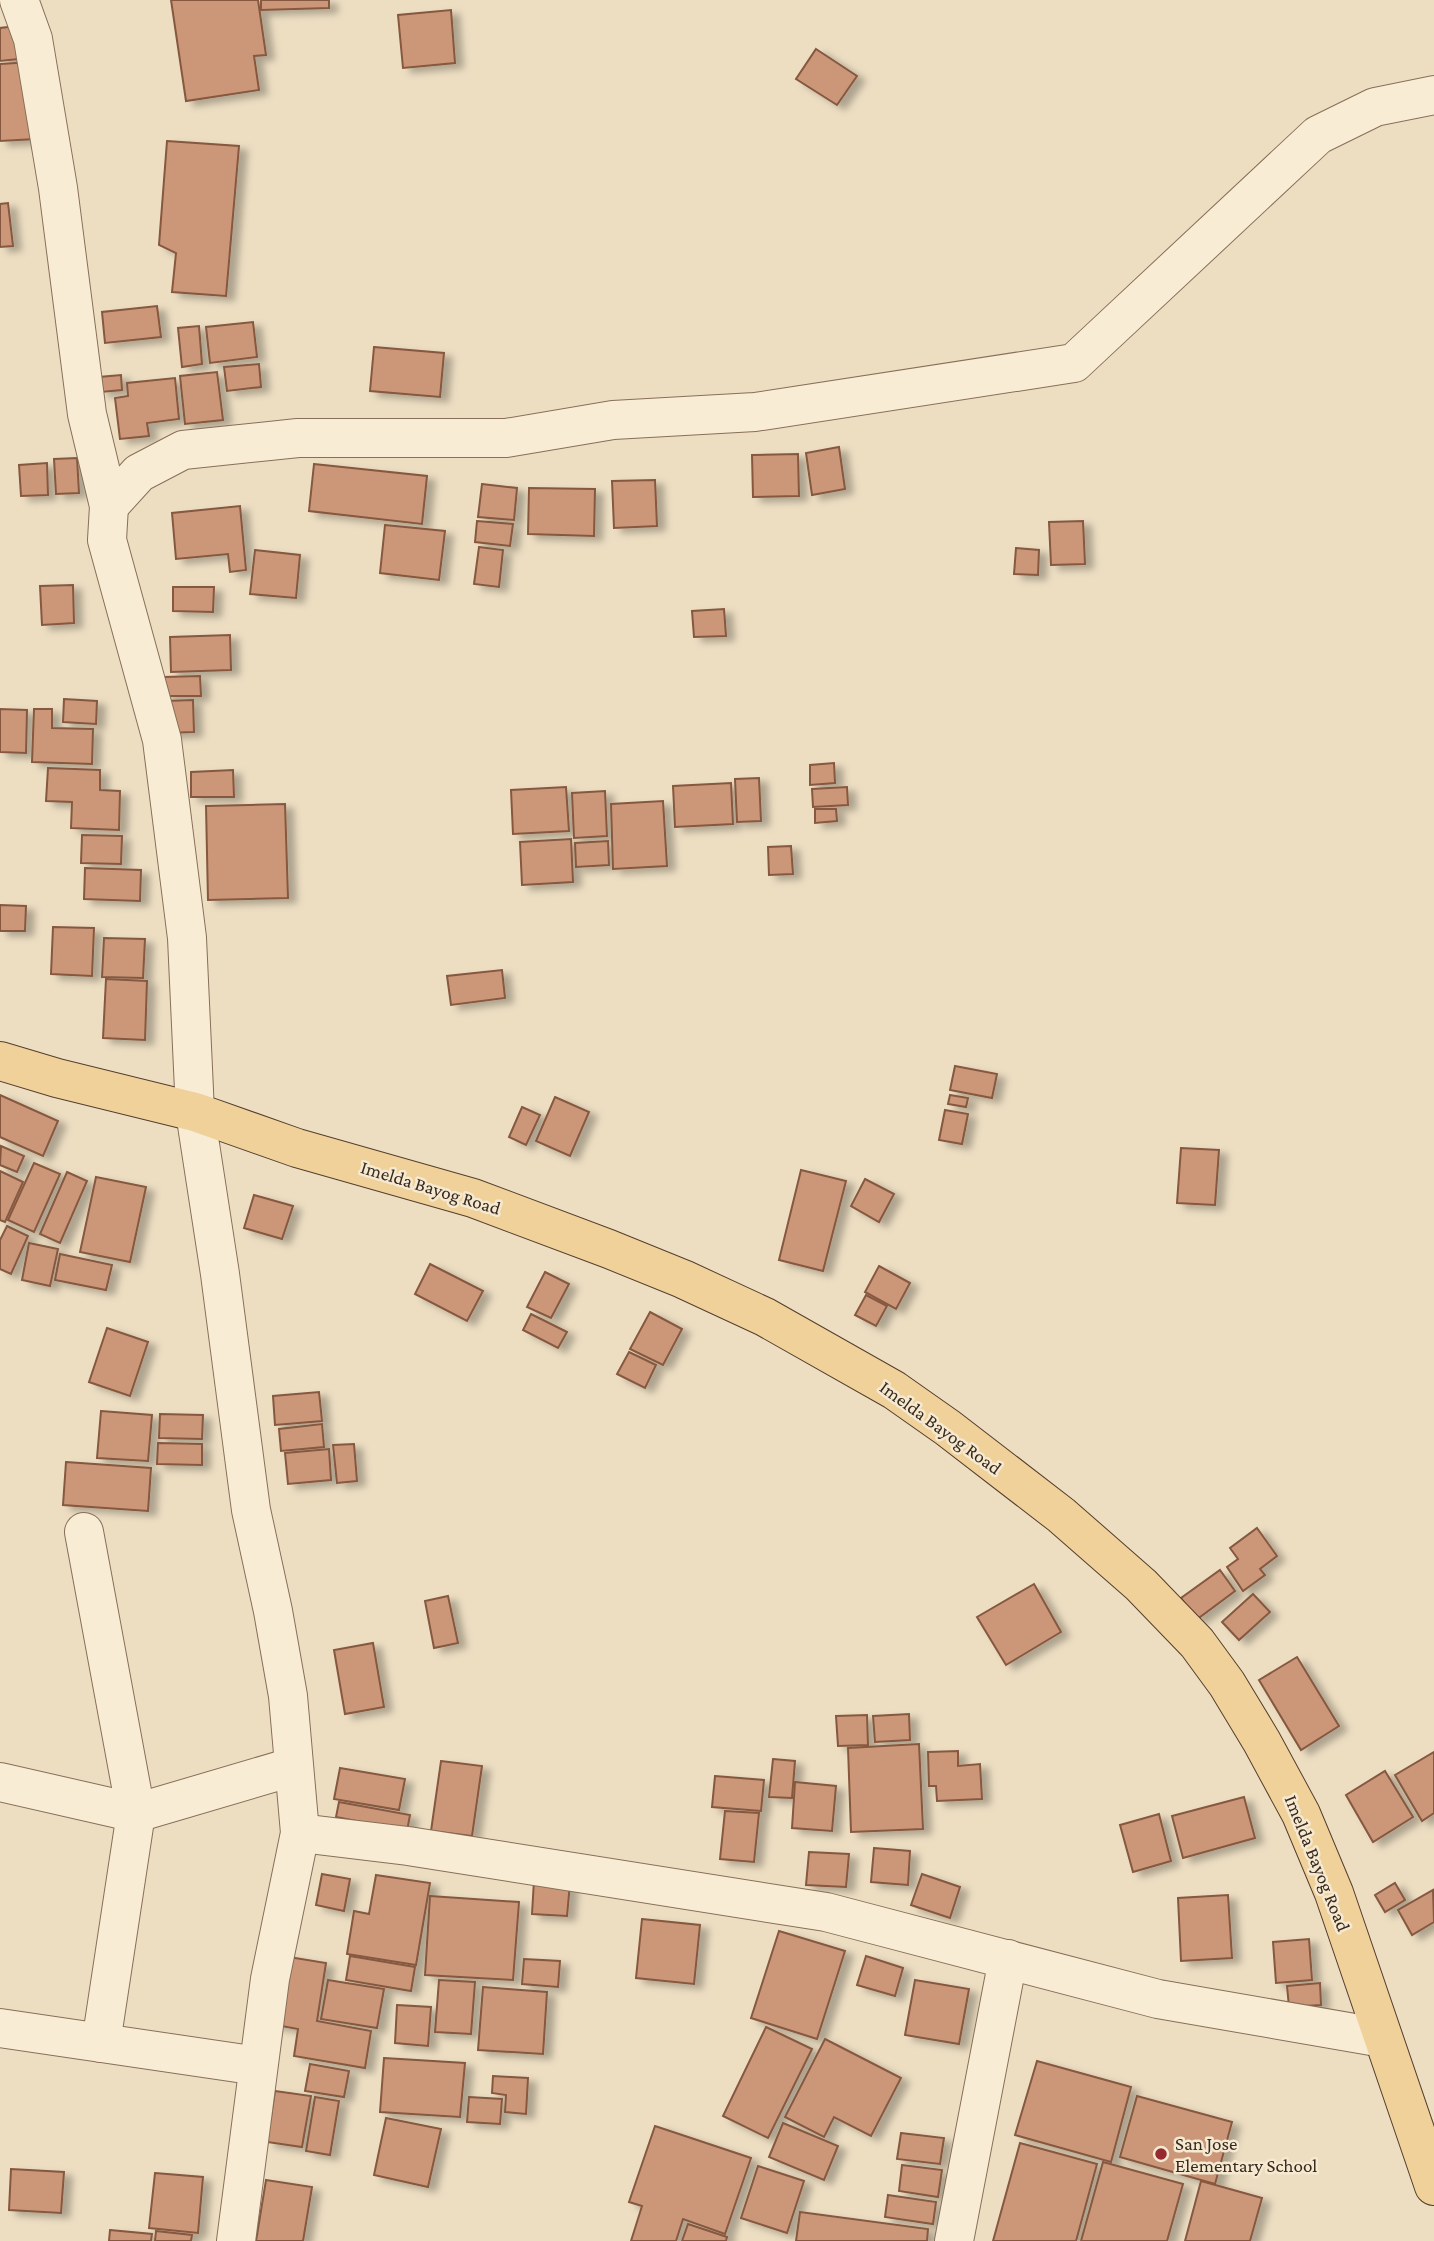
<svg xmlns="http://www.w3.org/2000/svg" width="1434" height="2241" font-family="'Crimson Pro',serif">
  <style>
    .building { fill: #cb9778; stroke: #865840; stroke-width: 2; filter: url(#shadow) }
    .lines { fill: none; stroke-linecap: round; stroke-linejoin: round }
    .minor-casing { stroke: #876f59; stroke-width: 40 }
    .major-casing { stroke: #543e2e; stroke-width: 40 }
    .minor { stroke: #f8ecd5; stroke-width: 38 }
    .major { stroke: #f0d19a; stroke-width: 38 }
    .poi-dot { fill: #952a30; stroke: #f5e9d1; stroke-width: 2.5 }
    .labels { text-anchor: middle; stroke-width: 5; stroke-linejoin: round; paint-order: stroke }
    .street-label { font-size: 19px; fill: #37291d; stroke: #f5e9d1 }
    .poi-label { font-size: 19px; fill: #37291d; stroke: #f5e9d1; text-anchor: start }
  </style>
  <defs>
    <filter id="shadow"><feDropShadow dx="8" dy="4.5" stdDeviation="3.5" flood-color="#0004"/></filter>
  </defs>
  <rect width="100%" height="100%" fill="#eddec2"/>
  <g class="building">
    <path d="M171 0H258L266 55 254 56 259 90 186 101Z"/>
    <path d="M261 0H329V8L261 10Z"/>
    <path d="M451 10 455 63 403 68 398 15Z"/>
    <path d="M25 25 28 58 0 61V28Z"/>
    <path d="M816 49 857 76 837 105 796 79Z"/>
    <path d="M32 62 36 139 0 141V64Z"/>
    <path d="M167 141 239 146 226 296 172 292 176 253 159 245Z"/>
    <path d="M8 203 13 246 0 247V204Z"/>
    <path d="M157 306 161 337 105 343 102 312Z"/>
    <path d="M253 322 257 357 210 363 206 327Z"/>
    <path d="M199 326 202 364 182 367 178 328Z"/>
    <path d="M374 347 444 353 440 397 370 391Z"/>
    <path d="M259 364 261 387 227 391 224 367Z"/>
    <path d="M217 372 223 420 185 424 180 376Z"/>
    <path d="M121 375 122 390 101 392 99 377Z"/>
    <path d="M175 378 179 419 147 423 149 436 120 439 115 398 128 396 127 383Z"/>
    <path d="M839 447 845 489 812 495 806 453Z"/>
    <path d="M798 454 799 496 753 497 752 455Z"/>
    <path d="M77 458 79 493 56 494 54 459Z"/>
    <path d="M47 463 48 495 21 496 19 465Z"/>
    <path d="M314 464 427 476 422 524 309 511Z"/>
    <path d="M655 480 657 526 614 528 612 481Z"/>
    <path d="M482 484 517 488 514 520 478 517Z"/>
    <path d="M529 488 595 489 594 536 528 534Z"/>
    <path d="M240 506 246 570 230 572 228 554 176 559 172 513Z"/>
    <path d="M477 521 513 524 510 546 475 542Z"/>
    <path d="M1083 521 1085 564 1051 565 1049 522Z"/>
    <path d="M385 525 445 531 439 580 380 573Z"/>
    <path d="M479 547 503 550 499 587 474 584Z"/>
    <path d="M1016 548 1039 550 1038 575 1014 574Z"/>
    <path d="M255 550 300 555 296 598 250 594Z"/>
    <path d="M73 585 74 623 42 625 40 586Z"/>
    <path d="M173 587H214L213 612 173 611Z"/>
    <path d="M724 609 726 636 694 637 692 611Z"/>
    <path d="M230 635 231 670 171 672 170 637Z"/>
    <path d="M200 676 201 696H164V677Z"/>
    <path d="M64 699 97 701 96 724 63 722Z"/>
    <path d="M193 700 194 732 164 733V701Z"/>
    <path d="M0 709 27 710 26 753 0 752Z"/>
    <path d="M34 709H52V728L93 729 92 764 32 762Z"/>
    <path d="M834 763 835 783 810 785V765Z"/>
    <path d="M48 768 100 770V790L120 791 119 830 71 828 72 802 46 801Z"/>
    <path d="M233 770 234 797H191V772Z"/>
    <path d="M759 778 761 821 737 822 735 779Z"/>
    <path d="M731 783 733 824 675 827 673 786Z"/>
    <path d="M566 787 569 831 513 834 511 790Z"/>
    <path d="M847 787 848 805 813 807 812 789Z"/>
    <path d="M605 791 607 836 574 838 572 793Z"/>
    <path d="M663 801 667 866 613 869 611 804Z"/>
    <path d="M285 804 288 898 208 900 206 806Z"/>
    <path d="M815 809H836L837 821 815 823Z"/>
    <path d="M82 835 122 836 121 864 81 863Z"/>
    <path d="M571 839 573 882 522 885 520 842Z"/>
    <path d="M608 841 609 865 576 867 575 843Z"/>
    <path d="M791 846 793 874 769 875 768 847Z"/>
    <path d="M85 868 141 870 140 901 84 899Z"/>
    <path d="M0 905 26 906 25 931H0Z"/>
    <path d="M53 927 94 928 92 976 51 974Z"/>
    <path d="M104 938 145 939 143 978 102 977Z"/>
    <path d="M502 970 505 998 451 1005 447 976Z"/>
    <path d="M106 979 147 981 145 1040 103 1038Z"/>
    <path d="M955 1066 997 1074 992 1098 950 1090Z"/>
    <path d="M0 1095 58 1121 43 1156 0 1137Z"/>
    <path d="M950 1095 968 1098 966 1107 948 1104Z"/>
    <path d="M555 1097 589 1112 570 1156 536 1141Z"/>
    <path d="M522 1107 540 1115 526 1145 509 1137Z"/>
    <path d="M945 1110 968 1114 962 1144 939 1140Z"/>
    <path d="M1 1146 24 1156 17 1172 0 1165Z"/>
    <path d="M1181 1148 1219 1150 1215 1205 1177 1203Z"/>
    <path d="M34 1163 60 1174 34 1232 8 1220Z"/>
    <path d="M801 1170 846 1181 823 1271 779 1260Z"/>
    <path d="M0 1171 23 1182 5 1222 0 1220Z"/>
    <path d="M67 1172 87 1181 60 1243 40 1234Z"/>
    <path d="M96 1177 146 1187 130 1262 80 1252Z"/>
    <path d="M865 1179 894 1194 879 1222 851 1206Z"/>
    <path d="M254 1195 293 1206 282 1239 244 1228Z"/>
    <path d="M7 1226 28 1236 11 1274 0 1269V1240Z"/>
    <path d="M29 1243 58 1249 50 1286 22 1280Z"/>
    <path d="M60 1254 112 1265 106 1290 55 1280Z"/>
    <path d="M430 1264 483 1291 467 1321 415 1294Z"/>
    <path d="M879 1266 910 1283 896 1309 865 1292Z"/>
    <path d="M545 1272 569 1284 551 1318 527 1307Z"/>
    <path d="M866 1295 887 1306 876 1326 855 1315Z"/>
    <path d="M650 1312 682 1329 663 1365 630 1349Z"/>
    <path d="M531 1314 567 1332 558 1348 523 1330Z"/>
    <path d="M107 1328 148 1342 130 1396 89 1382Z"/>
    <path d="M629 1352 656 1365 645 1388 617 1374Z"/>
    <path d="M319 1392 322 1421 275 1425 273 1396Z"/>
    <path d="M101 1411 152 1415 148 1461 97 1458Z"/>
    <path d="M160 1414 203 1415 202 1439 159 1438Z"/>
    <path d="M322 1424 324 1447 281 1451 279 1429Z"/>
    <path d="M158 1443 202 1444V1465L157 1464Z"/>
    <path d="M354 1444 357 1481 337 1483 333 1445Z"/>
    <path d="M329 1449 331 1480 288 1484 285 1453Z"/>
    <path d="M66 1462 151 1468 148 1511 63 1505Z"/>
    <path d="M1257 1528 1277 1556 1260 1569 1265 1575 1243 1591 1227 1567 1238 1559 1230 1548Z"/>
    <path d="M1220 1570 1235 1591 1196 1620 1181 1598Z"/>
    <path d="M1034 1584 1061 1632 1006 1665 977 1617Z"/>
    <path d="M1253 1594 1270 1612 1239 1640 1222 1622Z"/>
    <path d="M448 1596 458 1643 434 1648 425 1601Z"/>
    <path d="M373 1643 384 1707 345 1714 334 1650Z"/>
    <path d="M1297 1657 1339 1726 1301 1750 1259 1680Z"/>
    <path d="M909 1714 910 1740 875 1742 873 1716Z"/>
    <path d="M867 1715 868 1745 838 1746 836 1716Z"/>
    <path d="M919 1744 923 1829 851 1832 848 1748Z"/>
    <path d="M958 1751V1766L980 1764 982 1799 937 1801 936 1786H929L928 1752Z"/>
    <path d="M1434 1752V1813L1422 1821 1395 1775Z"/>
    <path d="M773 1759 795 1761 792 1798 769 1797Z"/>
    <path d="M441 1761 482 1766 472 1836 431 1831Z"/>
    <path d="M340 1768 405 1779 399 1810 334 1799Z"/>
    <path d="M1385 1771 1413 1817 1373 1842 1346 1795Z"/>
    <path d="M715 1776 764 1780 761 1811 712 1807Z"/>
    <path d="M795 1782 836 1786 832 1831 792 1828Z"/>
    <path d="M1244 1797 1255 1838 1183 1858 1172 1816Z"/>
    <path d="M339 1802 410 1815 407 1831 336 1817Z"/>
    <path d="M725 1811 759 1813 754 1862 720 1859Z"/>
    <path d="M1159 1814 1171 1861 1133 1872 1120 1825Z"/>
    <path d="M874 1848 910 1851 908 1885 871 1882Z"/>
    <path d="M809 1852 849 1854 846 1887 806 1885Z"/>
    <path d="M322 1874 350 1879 344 1911 316 1905Z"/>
    <path d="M922 1874 960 1887 950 1918 911 1905Z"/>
    <path d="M376 1875 430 1883 416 1965 347 1954 354 1911 369 1914Z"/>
    <path d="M534 1880 570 1883 567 1916 532 1914Z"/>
    <path d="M1395 1883 1405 1900 1385 1912 1375 1895Z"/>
    <path d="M1433 1890 1434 1922 1412 1935 1398 1910Z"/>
    <path d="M1228 1895 1232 1958 1181 1961 1178 1898Z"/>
    <path d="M430 1896 519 1902 513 1980 425 1975Z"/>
    <path d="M642 1919 700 1925 694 1984 636 1978Z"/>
    <path d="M779 1931 845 1951 817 2039 751 2018Z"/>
    <path d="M1309 1939 1312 1980 1276 1983 1273 1942Z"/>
    <path d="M283 1956 326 1963 317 2021 371 2031 365 2068 294 2056 298 2029 271 2024Z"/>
    <path d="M350 1956 415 1967 411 1991 346 1980Z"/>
    <path d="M866 1956 903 1968 895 1996 857 1985Z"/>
    <path d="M524 1959 560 1961 558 1987 522 1984Z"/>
    <path d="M328 1980 384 1989 377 2028 321 2019Z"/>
    <path d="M439 1980 475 1982 471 2034 435 2032Z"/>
    <path d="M915 1980 969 1989 959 2044 905 2035Z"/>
    <path d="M1320 1983 1321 2005 1289 2007 1287 1986Z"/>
    <path d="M483 1987 547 1992 543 2054 478 2050Z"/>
    <path d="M397 2005 431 2007 428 2046 395 2043Z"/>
    <path d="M766 2027 812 2049 768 2138 723 2116Z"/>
    <path d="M825 2039 901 2078 871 2136 834 2117 824 2137 785 2117Z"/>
    <path d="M384 2058 465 2063 460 2117 380 2112Z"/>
    <path d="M1037 2061 1131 2087 1111 2162 1015 2135Z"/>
    <path d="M310 2064 349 2071 344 2097 305 2091Z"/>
    <path d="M493 2076 528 2078 526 2114 505 2112 506 2095 492 2093Z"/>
    <path d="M275 2091 311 2096 302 2147 267 2142Z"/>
    <path d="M1137 2096 1232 2122 1215 2184 1120 2157Z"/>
    <path d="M315 2097 339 2101 330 2155 306 2151Z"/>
    <path d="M469 2097 502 2099 500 2124 467 2122Z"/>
    <path d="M386 2118 441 2129 428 2187 374 2175Z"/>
    <path d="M783 2123 838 2146 824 2180 769 2157Z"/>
    <path d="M655 2126 751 2158 725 2234 683 2219 676 2241H631L642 2206 629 2202Z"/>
    <path d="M901 2133 944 2138 940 2164 897 2159Z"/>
    <path d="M1020 2143 1097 2164 1076 2241H993Z"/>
    <path d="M1103 2162 1183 2184 1167 2241H1081Z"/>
    <path d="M902 2165 942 2170 938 2197 899 2191Z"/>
    <path d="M758 2166 804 2181 787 2233 741 2218Z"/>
    <path d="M11 2169 64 2172 61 2213 9 2210Z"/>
    <path d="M155 2173 203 2177 198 2233 149 2228Z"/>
    <path d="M266 2180 312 2187 303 2241H256Z"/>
    <path d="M1201 2181 1262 2198 1250 2241H1185Z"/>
    <path d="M888 2195 936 2202 933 2224 885 2217Z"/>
    <path d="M800 2212 928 2229 927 2241H796Z"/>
    <path d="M688 2224 727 2237 726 2241H682Z"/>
    <path d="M110 2230 152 2234 151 2241H109Z"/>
    <path d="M156 2231 192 2235 191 2241H155Z"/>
  </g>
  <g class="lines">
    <g class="minor-casing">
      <g id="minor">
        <path d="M19 0 33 39 58 188 87 414 109 506 107 540 162 740 187 938 195 1112 220 1274 251 1510 273 1611 288 1696 300 1833 270 1979 236 2241"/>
        <path d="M109 506 139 473 183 450 298 438H506L613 420 755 412 1074 363 1318 135 1375 107 1434 95"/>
        <path d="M84 1532 136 1813 101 2043"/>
        <path d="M0 1782 136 1813 292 1767"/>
        <path d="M300 1833 408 1846 826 1912 1158 1999 1383 2038"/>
        <path d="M0 2028 258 2066"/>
        <path d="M954 2241 1008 1959"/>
      </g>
    </g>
    <g class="major-casing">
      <path id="major" d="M0 1061 57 1078 195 1112 297 1148 473 1198 609 1249 683 1279 765 1317 894 1390 948 1428 1061 1515 1141 1585 1197 1643 1227 1684 1262 1742 1301 1814 1334 1893 1434 2186"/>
    </g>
    <use href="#minor" class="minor"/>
    <use href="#major" class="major"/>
  </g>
  <circle class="poi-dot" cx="1161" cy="2154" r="7"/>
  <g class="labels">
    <g class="street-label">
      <text transform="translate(431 1187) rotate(17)" y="7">Imelda Bayog Road</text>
      <text transform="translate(941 1427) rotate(36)" y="7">Imelda Bayog Road</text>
      <text transform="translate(1318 1863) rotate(68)" y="7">Imelda Bayog Road</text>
    </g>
    <g class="poi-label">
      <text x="1175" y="2150">San Jose<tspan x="1175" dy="22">Elementary School</tspan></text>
    </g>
  </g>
</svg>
